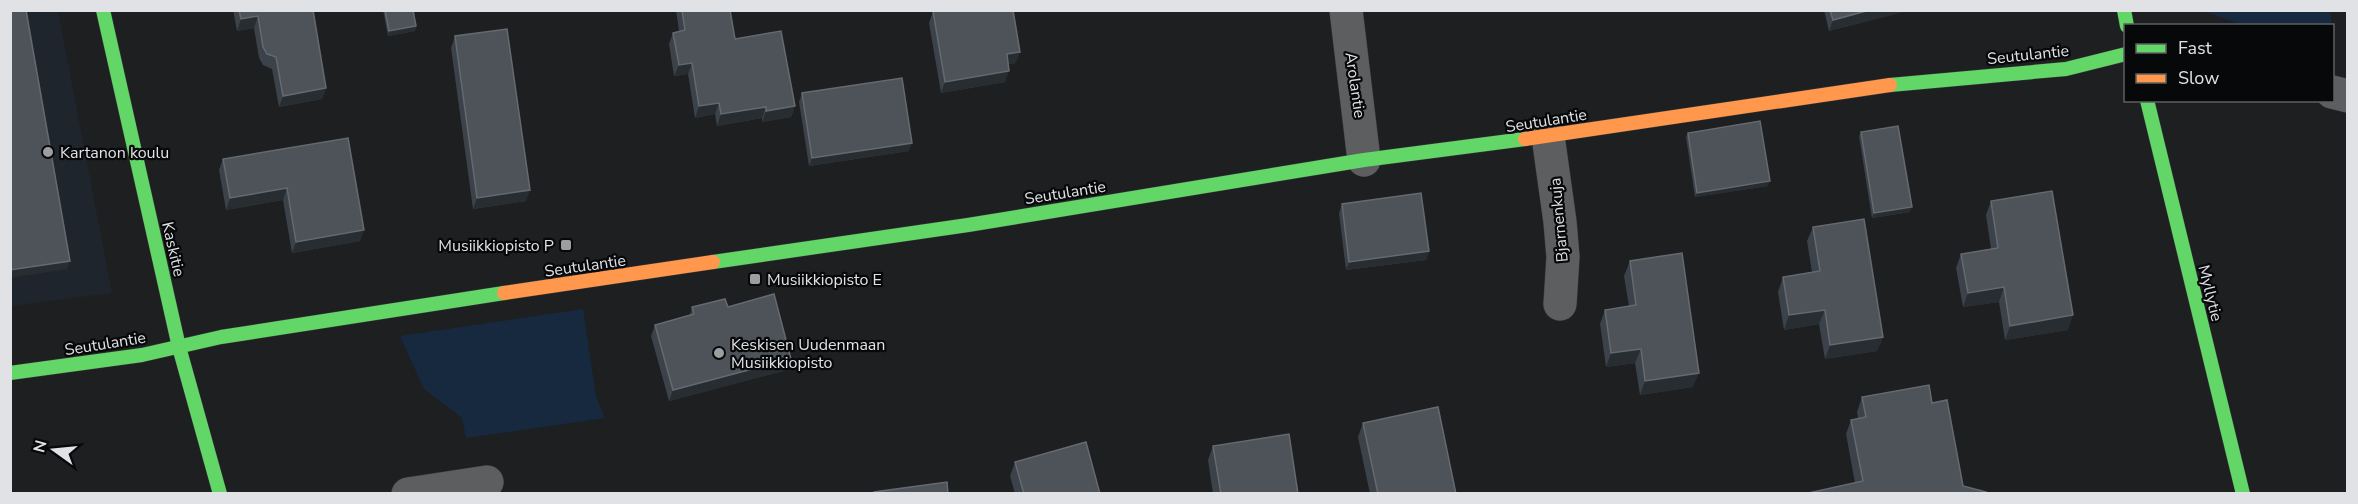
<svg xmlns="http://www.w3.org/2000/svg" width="2358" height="504" font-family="'Nunito Sans',sans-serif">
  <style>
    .built { fill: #1f252d }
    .green { fill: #17293f }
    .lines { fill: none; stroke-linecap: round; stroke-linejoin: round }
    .street-casing { stroke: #393a3c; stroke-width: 34 }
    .fast-casing { stroke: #393a3c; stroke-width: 15 }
    .slow-casing { stroke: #393a3c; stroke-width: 15 }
    .street { stroke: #5d5e5f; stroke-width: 33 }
    .fast { stroke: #63d668; stroke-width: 14 }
    .slow { stroke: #ff974d; stroke-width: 14 }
    .wall { fill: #3c424a }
    .shaded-wall { fill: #282d32 }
    .building { fill: #4e535a; stroke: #656a70; stroke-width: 1.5 }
    .poi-dot { fill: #9c9ea0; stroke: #07080a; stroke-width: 2 }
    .labels { text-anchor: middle; stroke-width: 4.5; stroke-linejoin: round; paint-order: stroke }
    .street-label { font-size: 16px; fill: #e0e2e5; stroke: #07080a }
    .poi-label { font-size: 16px; fill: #e0e2e5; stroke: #07080a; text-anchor: start }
  </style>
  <rect width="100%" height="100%" fill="#1d1f21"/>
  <path class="built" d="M10 11H58L112 293 11 306Z"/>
  <g class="green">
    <path d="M2203 11H2330L2332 25H2243Z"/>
    <path d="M583 309 596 397 605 418 466 438 462 418 424 389 400 336Z"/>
  </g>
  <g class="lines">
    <g class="street-casing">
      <g id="street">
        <path d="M1346 10 1364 160"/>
        <path d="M2332 92 2348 96"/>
        <path d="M1548 136 1560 222 1563 257 1560 304"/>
        <path d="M408 494 487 482"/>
      </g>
    </g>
    <g class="fast-casing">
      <g id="fast">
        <path d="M103 10 179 347 220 494"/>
        <path d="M2124 10 2127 26"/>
        <path d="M1890 85 2066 69 2126 54"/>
        <path d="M2147 100 2243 494"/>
        <path d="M713 262 968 225 1364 160 1525 139"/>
        <path d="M10 373 142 355 221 337 504 293"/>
      </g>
    </g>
    <g class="slow-casing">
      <g id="slow">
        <path d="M1525 139 1890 85"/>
        <path d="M504 293 713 262"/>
      </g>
    </g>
    <use href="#street" class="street"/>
    <use href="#fast" class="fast"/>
    <use href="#slow" class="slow"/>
  </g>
  <g class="wall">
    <path d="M233 10H313L326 88 322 99 279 107 272 69 263 65 259 58 254 28 237 31Z"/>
    <path d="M383 10H413L416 26 415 31 388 36Z"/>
    <path d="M676 10H730L735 39 795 106 791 117 762 122V118L717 126 715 114 695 118 688 74 674 76 669 44 673 33 679 31Z"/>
    <path d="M938 10H1017L1016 12H1013L1016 63 1008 64 1005 82 941 93 929 23 933 11Z"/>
    <path d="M1824 10H1910L1829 31Z"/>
    <path d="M455 36 526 201 473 209 451 48Z"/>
    <path d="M802 93 909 151 809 166 799 102Z"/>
    <path d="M1861 132 1910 212 1872 218 1859 136Z"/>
    <path d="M1688 133 1768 186 1695 197 1686 137Z"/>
    <path d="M348 138 360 241 292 253 283 200 226 210 219 170 223 159Z"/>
    <path d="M1991 201 2068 330 2005 340 1999 302 1963 307 1956 268 1961 254 1991 249 1986 215Z"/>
    <path d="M1342 204 1429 251 1426 260 1346 270 1339 213Z"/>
    <path d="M1813 227 1883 337 1877 351 1825 359 1819 324 1784 330 1778 292 1783 277 1812 272 1807 241Z"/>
    <path d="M1630 261 1693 387 1640 395 1635 363 1606 367 1600 324 1605 310 1629 306 1624 276Z"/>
    <path d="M692 307H728L791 359 787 370 669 401 651 336 655 325 690 315Z"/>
    <path d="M1862 397 1932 403 1963 486 1855 483 1846 434 1851 420 1858 418 1857 412Z"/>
    <path d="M1363 423 1456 494H1370L1358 437Z"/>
    <path d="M1213 446 1298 494H1213L1208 460Z"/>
    <path d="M1015 462 1100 494H1015L1010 476Z"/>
  </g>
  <g class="shaded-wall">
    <path d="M1870 10H1910L1829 31 1833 20Z"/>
    <path d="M258 16 254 28 237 31 241 19Z"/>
    <path d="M416 26 415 31 388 36 389 31Z"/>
    <path d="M1020 52 1016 63 1003 65 1007 54Z"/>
    <path d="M692 63 688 74 674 76 679 65Z"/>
    <path d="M1009 71 1005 82 941 93 945 82Z"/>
    <path d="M326 88 322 99 279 107 283 96Z"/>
    <path d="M719 103 715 114 695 118 699 106Z"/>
    <path d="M795 106 791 117 762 122 766 111Z"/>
    <path d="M766 107 762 118 717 126 721 114Z"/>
    <path d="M912 143 909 151 809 166 812 158Z"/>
    <path d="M1770 181 1768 186 1695 197 1697 193Z"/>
    <path d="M287 188 283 200 226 210 230 198Z"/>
    <path d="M530 190 526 201 473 209 477 198Z"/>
    <path d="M1912 207 1910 212 1872 218 1874 213Z"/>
    <path d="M364 230 360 241 292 253 296 242Z"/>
    <path d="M1429 251 1426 260 1346 270 1349 262Z"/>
    <path d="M70 261 67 269 10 278V270Z"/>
    <path d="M2004 287 1999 302 1963 307 1968 293Z"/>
    <path d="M1825 310 1819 324 1784 330 1789 315Z"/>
    <path d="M2073 315 2068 330 2005 340 2010 326Z"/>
    <path d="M1883 337 1877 351 1825 359 1830 345Z"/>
    <path d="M1641 349 1635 363 1606 367 1611 353Z"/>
    <path d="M791 359 787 370 669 401 673 390Z"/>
    <path d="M1699 373 1693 387 1640 395 1645 381Z"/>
  </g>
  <g class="building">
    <path d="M10 10H26L70 261 10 270Z"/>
    <path d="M239 10H313L326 88 283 96 276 57 267 54 263 47 258 16 241 19Z"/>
    <path d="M385 10H413L416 26 389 31Z"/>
    <path d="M682 10H730L735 39 781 31 795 106 766 111V107L721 114 719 103 699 106 692 63 679 65 673 33 685 30Z"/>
    <path d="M938 10H1013L1020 52 1007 54 1009 71 945 82 933 11Z"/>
    <path d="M1830 10H1870L1833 20Z"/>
    <path d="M507 29 530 190 477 198 455 36Z"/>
    <path d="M902 78 912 143 812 158 802 93Z"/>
    <path d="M1760 121 1770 181 1697 193 1688 133Z"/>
    <path d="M1898 126 1912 207 1874 213 1861 132Z"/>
    <path d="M348 138 364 230 296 242 287 188 230 198 223 159Z"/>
    <path d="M2052 191 2073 315 2010 326 2004 287 1968 293 1961 254 1998 248 1991 201Z"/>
    <path d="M1421 193 1429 251 1349 262 1342 204Z"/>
    <path d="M1864 219 1883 337 1830 345 1825 310 1789 315 1783 277 1820 271 1813 227Z"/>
    <path d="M1682 253 1699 373 1645 381 1641 349 1611 353 1605 310 1636 305 1630 261Z"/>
    <path d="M774 294 791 359 673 390 655 325 694 314 692 307 725 299 728 307Z"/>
    <path d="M1929 385 1932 403 1947 400 1963 486 1986 492 1985 494H1804L1863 481 1851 420 1866 417 1862 397Z"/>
    <path d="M1438 407 1456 494H1378L1363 423Z"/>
    <path d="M1289 434 1298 494H1221L1213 446Z"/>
    <path d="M1086 442 1100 494H1024L1015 462Z"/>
    <path d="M947 482 948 494H874V492Z"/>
  </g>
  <g class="poi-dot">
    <circle cx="48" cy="152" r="6"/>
    <rect x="560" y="239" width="12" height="12" rx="3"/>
    <rect x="749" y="273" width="12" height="12" rx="3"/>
    <circle cx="719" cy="353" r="6"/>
  </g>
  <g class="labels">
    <g class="street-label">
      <text transform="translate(2028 54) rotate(-6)" y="6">Seutulantie</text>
      <text transform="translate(1356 85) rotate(82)" y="6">Arolantie</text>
      <text transform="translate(1546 120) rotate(-9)" y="6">Seutulantie</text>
      <text transform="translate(1065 192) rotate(-9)" y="6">Seutulantie</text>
      <text transform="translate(1558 220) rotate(-95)" y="6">Bjarnenkuja</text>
      <text transform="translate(174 249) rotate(77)" y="6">Kaskitie</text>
      <text transform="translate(585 265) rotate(-8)" y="6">Seutulantie</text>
      <text transform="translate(2211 293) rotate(76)" y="6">Myllytie</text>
      <text transform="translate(105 343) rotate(-9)" y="6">Seutulantie</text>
    </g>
    <g class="poi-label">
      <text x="60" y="158">Kartanon koulu</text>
      <text x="554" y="251" text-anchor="end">Musiikkiopisto P</text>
      <text x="767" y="285">Musiikkiopisto E</text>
      <text x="731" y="350">Keskisen Uudenmaan<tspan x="731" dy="18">Musiikkiopisto</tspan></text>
    </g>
  </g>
  <rect width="2358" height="504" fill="none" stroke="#e0e2e5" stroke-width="24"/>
  <rect x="2124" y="24" width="210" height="78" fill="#07080a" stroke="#5e5f62" stroke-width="1.5"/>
  <rect x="2136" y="44" width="30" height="9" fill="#63d668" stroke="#5e5f62" stroke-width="1.5"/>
  <text x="2178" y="54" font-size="18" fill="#e0e2e5">Fast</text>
  <rect x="2136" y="74" width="30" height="9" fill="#ff974d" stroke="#5e5f62" stroke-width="1.5"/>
  <text x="2178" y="84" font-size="18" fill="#e0e2e5">Slow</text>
  <g transform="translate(54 450) rotate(285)" stroke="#07080a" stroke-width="4.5" paint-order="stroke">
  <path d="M0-4.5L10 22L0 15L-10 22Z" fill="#e0e2e5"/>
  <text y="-9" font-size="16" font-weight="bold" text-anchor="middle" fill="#e0e2e5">N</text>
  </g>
</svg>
